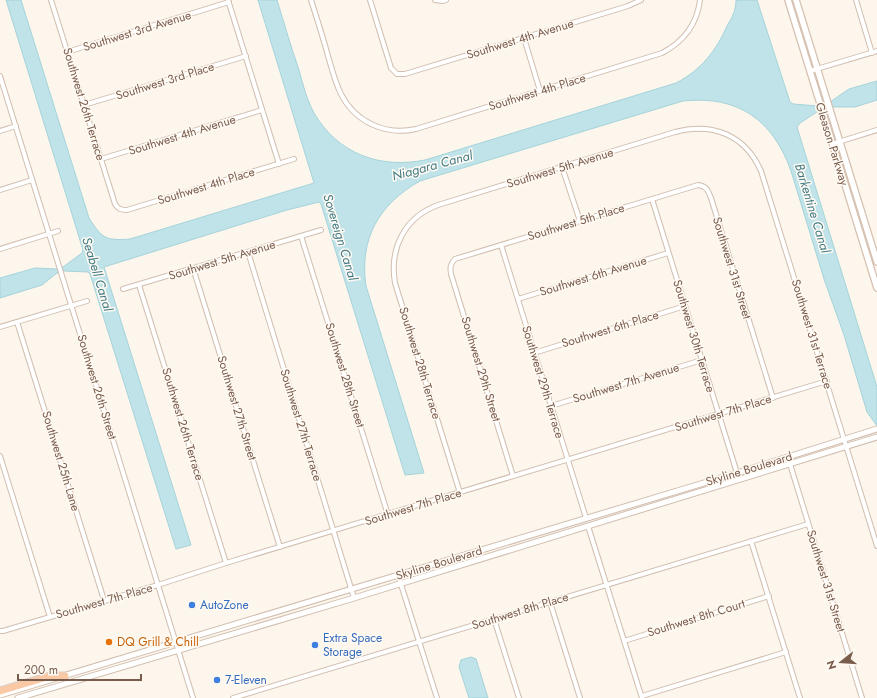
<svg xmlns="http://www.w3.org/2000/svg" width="877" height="698" font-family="Jost,sans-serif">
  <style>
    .water { fill: #bfe3e8; stroke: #a5d3da }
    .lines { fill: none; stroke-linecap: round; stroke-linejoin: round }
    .minor-casing { stroke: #d1beb0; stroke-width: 6 }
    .tertiary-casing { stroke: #d1beb0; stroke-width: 7 }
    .secondary-casing { stroke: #d6c0b0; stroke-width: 8 }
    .trunk-casing { stroke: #dad1cd; stroke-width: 9 }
    .minor { stroke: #fff; stroke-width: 4 }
    .tertiary { stroke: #fff; stroke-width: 5 }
    .secondary { stroke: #fff; stroke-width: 5.5 }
    .trunk { stroke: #f9c8a4; stroke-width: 7 }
    .shop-dot { fill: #3f7fe0; stroke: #fffaf3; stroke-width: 1.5 }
    .food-dot { fill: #e8710a; stroke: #fffaf3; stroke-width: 1.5 }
    .labels { text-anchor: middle; stroke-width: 3; stroke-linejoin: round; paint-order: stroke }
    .street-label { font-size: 12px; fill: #7a5c4d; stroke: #fffaf3 }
    .shop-label { font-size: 12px; fill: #366cbe; stroke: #fffaf3; text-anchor: start }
    .food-label { font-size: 12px; fill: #c56008; stroke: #fffaf3; text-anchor: start }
    .water-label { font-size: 13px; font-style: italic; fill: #437c86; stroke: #fffaf3 }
  </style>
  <rect width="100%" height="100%" fill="#fdf6ec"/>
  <g class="water">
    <path d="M6 0H21L89 218C102 238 105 241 130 239L314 183 258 0H277C284 23 291 47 299 70 303 85 307 100 314 113 338 154 380 169 425 160L676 83C701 70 716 51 727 26 732 18 736 10 736 0H757L790 102 793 104 818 106 830 102 849 89 877 81V100L855 107H832L820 110 800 123 797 127 877 387V426L867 412 844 335 824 279 791 171C773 120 738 95 683 101L420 181C379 204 359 239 366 286L424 473 405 475 321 204 319 202 287 210 104 267 191 545 176 549 90 274 88 272 64 271 57 273 42 285 0 298V278L35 268 56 269 63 267 82 253 83 250Z"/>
    <path d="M471 657 476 659 488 698H469L459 667 461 660Z"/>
  </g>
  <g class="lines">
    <g class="minor-casing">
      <g id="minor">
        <path d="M51 0 115 204C118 209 121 210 127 210L294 159"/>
        <path d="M228 0 279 164"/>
        <path d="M311 0C317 19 323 37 328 56 332 69 335 82 341 94 355 122 386 136 416 129L662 53C683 42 697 25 700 0"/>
        <path d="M370 0 391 68 397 74H405L628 6 641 0"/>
        <path d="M435 0 443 1 446 0"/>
        <path d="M856 0 872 53"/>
        <path d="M524 38 540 91"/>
        <path d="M67 52 229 2"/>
        <path d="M810 71 877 51"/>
        <path d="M0 76 193 698"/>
        <path d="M84 105 246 56"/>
        <path d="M0 131 16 126"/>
        <path d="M832 144 877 130"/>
        <path d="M101 159 262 110"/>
        <path d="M562 167 580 221"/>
        <path d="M0 190 32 180"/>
        <path d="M652 199 737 473"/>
        <path d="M301 236 388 515"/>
        <path d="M501 245 586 518"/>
        <path d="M0 249 58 231"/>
        <path d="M248 252 354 598"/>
        <path d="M193 268 280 547"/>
        <path d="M139 285 226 563"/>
        <path d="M123 289 321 230"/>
        <path d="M518 299 668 253"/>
        <path d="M17 322 104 600"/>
        <path d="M0 327 87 301"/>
        <path d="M534 353 685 306"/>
        <path d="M551 406 702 360"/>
        <path d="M0 456 50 617"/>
        <path d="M790 464 862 698"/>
        <path d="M513 476 451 274C450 268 450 264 455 259L698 185C707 186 708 191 711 198L773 398"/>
        <path d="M460 493 395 283C389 248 405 217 438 205L675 132C713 122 745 135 761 171L877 546"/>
        <path d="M588 526 642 698"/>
        <path d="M751 541 800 698"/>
        <path d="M398 575 437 698"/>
        <path d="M550 602 580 698"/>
        <path d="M494 619 519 698"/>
        <path d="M0 631H3L158 585 226 563 827 381"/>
        <path d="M624 641 769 596"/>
        <path d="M642 696 786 652"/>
        <path d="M233 698 808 524"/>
      </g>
    </g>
    <g class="tertiary-casing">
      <g id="tertiary">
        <path d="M0 695 737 473 877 429"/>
        <path d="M18 698 354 598 877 437"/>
      </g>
    </g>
    <g class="secondary-casing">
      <g id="secondary">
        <path d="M788 0 877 288"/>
        <path d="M796 0 877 262"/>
      </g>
    </g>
    <g class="trunk-casing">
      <path id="trunk" d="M0 691 50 676H65"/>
    </g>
    <use href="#minor" class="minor"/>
    <use href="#tertiary" class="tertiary"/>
    <use href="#secondary" class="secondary"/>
    <use href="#trunk" class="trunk"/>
  </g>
  <g class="shop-dot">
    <circle cx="192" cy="605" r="4"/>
    <circle cx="315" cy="645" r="4"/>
    <circle cx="217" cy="680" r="4"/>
  </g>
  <circle class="food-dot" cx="109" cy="642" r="4"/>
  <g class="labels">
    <g class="street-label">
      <text transform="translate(137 31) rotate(-17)" y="4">Southwest 3rd Avenue</text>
      <text transform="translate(520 39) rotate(-17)" y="4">Southwest 4th Avenue</text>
      <text transform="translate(165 81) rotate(-17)" y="4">Southwest 3rd Place</text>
      <text transform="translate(537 92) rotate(-17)" y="4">Southwest 4th Place</text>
      <text transform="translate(84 104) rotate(73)" y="4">Southwest 26th Terrace</text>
      <text transform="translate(182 135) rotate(-17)" y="4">Southwest 4th Avenue</text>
      <text transform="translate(832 144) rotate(73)" y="4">Gleason Parkway</text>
      <text transform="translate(560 168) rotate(-17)" y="4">Southwest 5th Avenue</text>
      <text transform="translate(206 186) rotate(-17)" y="4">Southwest 4th Place</text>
      <text transform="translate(576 222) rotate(-17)" y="4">Southwest 5th Place</text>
      <text transform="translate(222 260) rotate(-17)" y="4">Southwest 5th Avenue</text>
      <text transform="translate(732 268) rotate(73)" y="4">Southwest 31st Street</text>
      <text transform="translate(593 276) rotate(-17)" y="4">Southwest 6th Avenue</text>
      <text transform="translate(610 329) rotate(-17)" y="4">Southwest 6th Place</text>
      <text transform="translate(812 334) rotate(73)" y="4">Southwest 31st Terrace</text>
      <text transform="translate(694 336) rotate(73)" y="4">Southwest 30th Terrace</text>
      <text transform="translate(420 363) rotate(73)" y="4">Southwest 28th Terrace</text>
      <text transform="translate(481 369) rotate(73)" y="4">Southwest 29th Street</text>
      <text transform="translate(345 375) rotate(73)" y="4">Southwest 28th Street</text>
      <text transform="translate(543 382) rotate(73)" y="4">Southwest 29th Terrace</text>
      <text transform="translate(626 383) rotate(-17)" y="4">Southwest 7th Avenue</text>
      <text transform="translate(97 387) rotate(73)" y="4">Southwest 26th Street</text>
      <text transform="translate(237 408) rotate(73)" y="4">Southwest 27th Street</text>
      <text transform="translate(723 413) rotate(-17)" y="4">Southwest 7th Place</text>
      <text transform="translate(183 424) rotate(73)" y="4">Southwest 26th Terrace</text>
      <text transform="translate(301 425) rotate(73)" y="4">Southwest 27th Terrace</text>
      <text transform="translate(61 461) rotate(73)" y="4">Southwest 25th Lane</text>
      <text transform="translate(749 469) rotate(-17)" y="4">Skyline Boulevard</text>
      <text transform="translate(413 507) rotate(-17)" y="4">Southwest 7th Place</text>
      <text transform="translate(439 563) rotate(-17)" y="4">Skyline Boulevard</text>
      <text transform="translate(826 581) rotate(73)" y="4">Southwest 31st Street</text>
      <text transform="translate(104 601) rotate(-16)" y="4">Southwest 7th Place</text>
      <text transform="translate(520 611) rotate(-17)" y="4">Southwest 8th Place</text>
      <text transform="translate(696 618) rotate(-17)" y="4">Southwest 8th Court</text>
    </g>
    <g class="shop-label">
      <text x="200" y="609">AutoZone</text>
      <text x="323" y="642">Extra Space<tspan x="323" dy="14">Storage</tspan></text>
      <text x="225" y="684">7-Eleven</text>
    </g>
    <g class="food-label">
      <text x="117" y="646">DQ Grill &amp; Chill</text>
    </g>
    <g class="water-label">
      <text transform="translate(432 165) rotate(-15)" y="5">Niagara Canal</text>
      <text transform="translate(813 208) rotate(73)" y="5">Barkentine Canal</text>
      <text transform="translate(341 237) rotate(73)" y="5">Sovereign Canal</text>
      <text transform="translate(98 274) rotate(73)" y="5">Seabell Canal</text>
    </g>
  </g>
  <g transform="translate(841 662) rotate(253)" stroke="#fffaf3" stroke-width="3" paint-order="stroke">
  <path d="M0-3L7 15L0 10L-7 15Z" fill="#7a5c4d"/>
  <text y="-6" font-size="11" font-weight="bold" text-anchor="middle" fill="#7a5c4d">N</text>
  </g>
  <path d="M18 674v6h123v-6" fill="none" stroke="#7a5c4d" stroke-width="2"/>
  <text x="24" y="674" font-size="12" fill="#7a5c4d" stroke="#fffaf3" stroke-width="3" paint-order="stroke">200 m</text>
</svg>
